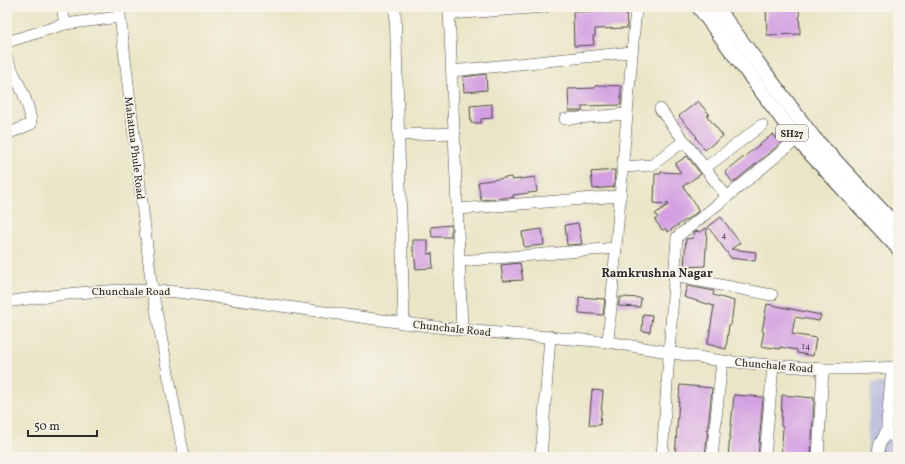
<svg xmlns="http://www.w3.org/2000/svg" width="905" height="464" font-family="Vollkorn,serif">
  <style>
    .industrial { fill: #c1c2dd }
    .building { fill: #d39fe2 }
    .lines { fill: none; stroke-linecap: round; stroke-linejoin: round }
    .minor-casing { stroke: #484742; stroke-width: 12 }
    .major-casing { stroke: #484742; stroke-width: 16 }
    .minor { stroke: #fff; stroke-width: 11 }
    .major { stroke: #fff; stroke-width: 14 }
    .labels { text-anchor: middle; stroke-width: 3.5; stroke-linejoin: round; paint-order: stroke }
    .number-label { font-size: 9px; fill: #554859 }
    .shield { fill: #f7f3e8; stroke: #686764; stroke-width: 1 }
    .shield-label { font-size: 10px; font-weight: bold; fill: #2b2b2b }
    .street-label { font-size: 11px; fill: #2b2b2b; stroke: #f7f3e8 }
    .neighbourhood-label { font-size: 12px; font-weight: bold; fill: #2b2b2b; stroke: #f7f3e8 }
  </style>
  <rect width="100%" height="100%" fill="#f7f3e8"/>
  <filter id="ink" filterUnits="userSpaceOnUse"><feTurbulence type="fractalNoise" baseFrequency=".025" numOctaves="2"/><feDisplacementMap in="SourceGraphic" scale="8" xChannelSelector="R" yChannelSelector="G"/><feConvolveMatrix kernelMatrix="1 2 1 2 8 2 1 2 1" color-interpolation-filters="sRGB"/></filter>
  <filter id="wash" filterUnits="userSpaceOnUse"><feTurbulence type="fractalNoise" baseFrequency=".012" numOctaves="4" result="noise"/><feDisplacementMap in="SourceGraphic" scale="16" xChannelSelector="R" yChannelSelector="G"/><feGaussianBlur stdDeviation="0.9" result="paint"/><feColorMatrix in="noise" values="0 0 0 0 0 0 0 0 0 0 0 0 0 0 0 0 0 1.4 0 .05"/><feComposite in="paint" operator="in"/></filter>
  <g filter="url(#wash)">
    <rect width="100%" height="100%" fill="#ebe5c7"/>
    <path class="industrial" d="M898 381V457H867L871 384Z"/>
    <g id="blocks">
      <g class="building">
        <path d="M766 7H799L800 34 767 35Z"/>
        <path d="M626 10 627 28 595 29V36H593L594 45 574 46 573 12Z"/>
        <path d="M486 74 487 90 464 92 463 77Z"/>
        <path d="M600 85 621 86V105L582 106V111H569L568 89 595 88V86Z"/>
        <path d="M698 101 709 114 707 116 723 136 705 150 696 138 697 137 679 116Z"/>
        <path d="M492 104V118L481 119V123H471L470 106Z"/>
        <path d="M773 134 781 143 733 183 725 172Z"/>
        <path d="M687 156 701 174 683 186 697 207V208L699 211 668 232 666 229 662 230 655 220 658 217 655 214 669 204 654 203 655 174H661V172L681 173 675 164Z"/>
        <path d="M615 170 614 187 593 189 591 172Z"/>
        <path d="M511 177 512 180 535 177 537 192 513 195 514 197 481 200 478 182Z"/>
        <path d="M721 217 740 243 731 249 756 252 755 261 731 258 708 227Z"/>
        <path d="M578 223 582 244 567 245 565 225Z"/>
        <path d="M451 225V237H432L431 227Z"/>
        <path d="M707 228 705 266 684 267 686 239 693 238 695 231 700 232Z"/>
        <path d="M542 229 544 245 524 247 522 232Z"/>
        <path d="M413 240H428V254L432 253 433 268 416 269 414 252H413Z"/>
        <path d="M520 263 523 280 503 281 501 265Z"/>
        <path d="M687 286 714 291 713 295 734 301 731 325H729L726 349 707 344 709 337 714 306 684 297Z"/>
        <path d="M579 297 605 299 603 315 579 313Z"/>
        <path d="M620 297 641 298 640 307 618 306Z"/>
        <path d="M767 304 821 315 819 321 795 317 792 334 816 338 813 356 797 353V350L780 347V349L761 346 764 332 762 331Z"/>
        <path d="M643 314 652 315 650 332 642 331Z"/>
        <path d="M680 385 712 388 705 457H675Z"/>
        <path d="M592 390 603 391 600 425H589Z"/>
        <path d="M734 395 763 397 758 457H728Z"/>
        <path d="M782 395 814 398 811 457H781L783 427 781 426Z"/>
      </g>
    </g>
  </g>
  <g filter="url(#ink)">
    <use href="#blocks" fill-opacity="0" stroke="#484742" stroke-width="1"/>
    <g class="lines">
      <g class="minor-casing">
        <g id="minor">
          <path d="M62 7 65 24"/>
          <path d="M119 7 152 289 184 457"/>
          <path d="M395 7 404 323"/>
          <path d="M449 7 462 330"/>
          <path d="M449 14 545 7"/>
          <path d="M7 42 65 24 119 17"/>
          <path d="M7 59C16 80 30 101 31 124L7 134"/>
          <path d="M452 71 632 52"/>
          <path d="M660 109 727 197"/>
          <path d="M565 119 627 114"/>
          <path d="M399 135 455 133"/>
          <path d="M623 167 652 165 684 141"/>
          <path d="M705 168 762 125"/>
          <path d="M458 209 620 196"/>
          <path d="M460 261 616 248"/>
          <path d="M674 276 772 295"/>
          <path d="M7 302C67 293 126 286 186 293L404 323 462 330 608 342 722 361 823 369H854L898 367"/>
          <path d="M608 342 636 7"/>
          <path d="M892 367 887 422V430L890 435 898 438"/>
          <path d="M541 457 550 336"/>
          <path d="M662 457 677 237 727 197 797 139"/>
          <path d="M712 457 722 361"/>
          <path d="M765 457 773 365"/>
          <path d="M818 457 823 369"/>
          <path d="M878 457 879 446 887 430"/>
        </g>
      </g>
      <g class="major-casing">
        <g id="major">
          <path d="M699 7 797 139 898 248"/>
          <path d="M716 7 813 137 898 228"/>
        </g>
      </g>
      <use href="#minor" class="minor"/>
      <use href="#major" class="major"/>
    </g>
  </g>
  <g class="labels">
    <g class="number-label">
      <text x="724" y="238">4</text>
      <text x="806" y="349">14</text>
    </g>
    <rect class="shield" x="776" y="125" width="32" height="16" rx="3"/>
    <g class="shield-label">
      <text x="792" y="137">SH27</text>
    </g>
    <g class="street-label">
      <text transform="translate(135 148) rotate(83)" y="4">Mahatma Phule Road</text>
      <text x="131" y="295">Chunchale Road</text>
      <text transform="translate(452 328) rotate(6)" y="4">Chunchale Road</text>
      <text transform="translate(774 365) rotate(5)" y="4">Chunchale Road</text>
    </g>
    <g class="neighbourhood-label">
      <text x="657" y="277">Ramkrushna Nagar</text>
    </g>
  </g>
  <rect width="905" height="464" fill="none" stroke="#f7f3e8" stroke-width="24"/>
  <path d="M28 430v6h69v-6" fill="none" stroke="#2b2b2b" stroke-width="2"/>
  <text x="34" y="430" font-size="12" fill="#2b2b2b" stroke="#f7f3e8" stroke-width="3" paint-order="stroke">50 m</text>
</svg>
